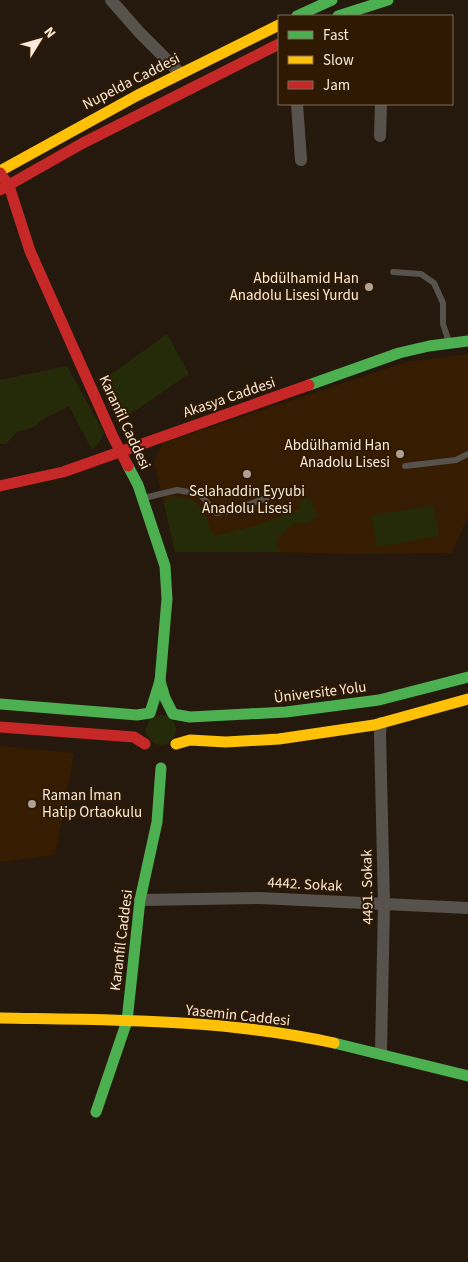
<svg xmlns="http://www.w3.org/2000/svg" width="468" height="1262" font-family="'Source Sans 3',sans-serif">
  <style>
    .built { fill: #361d02 }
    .green { fill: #252b09 }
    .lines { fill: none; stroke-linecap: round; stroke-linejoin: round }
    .lane { stroke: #58524d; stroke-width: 6 }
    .street { stroke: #58524d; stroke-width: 12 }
    .fast { stroke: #4caf50; stroke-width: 11 }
    .slow { stroke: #ffc107; stroke-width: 11 }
    .jam { stroke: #c62828; stroke-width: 11 }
    .poi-dot { fill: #afa193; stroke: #2f1902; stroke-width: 2 }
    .labels { text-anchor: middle; stroke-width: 4; stroke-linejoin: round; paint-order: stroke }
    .street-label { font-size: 15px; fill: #faeadc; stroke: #2f1902 }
    .poi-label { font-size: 15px; fill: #faeadc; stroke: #2f1902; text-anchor: end }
  </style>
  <rect width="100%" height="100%" fill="#24190c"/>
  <g class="built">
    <path d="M468 354V516L452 553 357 554 252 552H175L154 461 163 443 406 362Z"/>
    <path d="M0 746 74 753 55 855 0 862Z"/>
  </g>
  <g class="green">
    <path d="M167 334 189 374 123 419 100 382Z"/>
    <path d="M67 366 104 433 99 443 92 450 69 406 43 419 34 427 17 432 6 444H0V380Z"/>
    <path d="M169 497C205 498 201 508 213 536L259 525 284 514 301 509 298 502 310 497 317 516C309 524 305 524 294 523L279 536 276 542 280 552H175L164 504Z"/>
    <path d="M433 505 439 536 377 547 371 516Z"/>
    <circle cx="161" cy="730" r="15"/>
  </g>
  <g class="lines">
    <g class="lane">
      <path d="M393 272 421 274 434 283 443 303V324L449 342"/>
      <path d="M405 466 456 460 468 454"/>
      <path d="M144 498 177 490 200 494 216 513 231 511 274 495"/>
    </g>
    <g class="street">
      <path d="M111 0 140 33 180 73"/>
      <path d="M297 104 301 160"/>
      <path d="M380 136 381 104"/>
      <path d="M381 723 380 734 384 904 381 1052"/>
      <path d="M140 900 260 898 468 908"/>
    </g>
    <g class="fast">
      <path d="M297 16 332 0"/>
      <path d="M338 16 388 0"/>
      <path d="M309 385 399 353 429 346 468 341"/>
      <path d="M160 681 165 698 173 714 190 717 286 712 379 700 468 677"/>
      <path d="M0 704 137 715 150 713 160 681 167 599 165 566 138 485 128 466"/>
      <path d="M334 1043 468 1076"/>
      <path d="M96 1112 127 1021 140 900 157 822 161 768"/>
    </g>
    <g class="slow">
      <path d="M0 171 138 95 279 25"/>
      <path d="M176 744 190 740 226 742 279 739 374 725 468 699"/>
      <path d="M0 1018C112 1020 224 1019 334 1043"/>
    </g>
    <g class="jam">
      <path d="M0 173 9 186 30 251 113 437 128 466"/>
      <path d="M0 190 83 143 279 44"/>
      <path d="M0 486 63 472 309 385"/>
      <path d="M0 727 134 737 145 744"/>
    </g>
  </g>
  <g class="poi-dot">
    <circle cx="369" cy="287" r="5"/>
    <circle cx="400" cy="454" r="5"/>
    <circle cx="247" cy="474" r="5"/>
    <circle cx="32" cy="804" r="5"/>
  </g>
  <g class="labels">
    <g class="street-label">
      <text transform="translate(131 81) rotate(-27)" y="5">Nupelda Caddesi</text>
      <text transform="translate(229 397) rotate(-19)" y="5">Akasya Caddesi</text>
      <text transform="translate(125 422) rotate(65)" y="5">Karanfil Caddesi</text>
      <text transform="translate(320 692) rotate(-7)" y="5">Üniversite Yolu</text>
      <text transform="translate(305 884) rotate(3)" y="5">4442. Sokak</text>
      <text transform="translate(367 887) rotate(-91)" y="5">4491. Sokak</text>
      <text transform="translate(121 940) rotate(-83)" y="5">Karanfil Caddesi</text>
      <text transform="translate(238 1015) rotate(6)" y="5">Yasemin Caddesi</text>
    </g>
    <g class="poi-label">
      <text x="359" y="283">Abdülhamid Han<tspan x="359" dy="17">Anadolu Lisesi Yurdu</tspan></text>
      <text x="390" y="450">Abdülhamid Han<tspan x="390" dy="17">Anadolu Lisesi</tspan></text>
      <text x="247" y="496" text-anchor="middle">Selahaddin Eyyubi<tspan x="247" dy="17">Anadolu Lisesi</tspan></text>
      <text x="42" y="800" text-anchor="start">Raman İman<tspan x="42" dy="17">Hatip Ortaokulu</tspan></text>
    </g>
  </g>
  <rect x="278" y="15" width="175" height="90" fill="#2f1902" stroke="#806d59"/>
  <rect x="288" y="31" width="25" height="8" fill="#4caf50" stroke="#806d59"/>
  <text x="323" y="40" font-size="15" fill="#faeadc">Fast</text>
  <rect x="288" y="56" width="25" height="8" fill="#ffc107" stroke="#806d59"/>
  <text x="323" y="65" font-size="15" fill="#faeadc">Slow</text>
  <rect x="288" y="81" width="25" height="8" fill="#c62828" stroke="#806d59"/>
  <text x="323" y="90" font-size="15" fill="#faeadc">Jam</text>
  <g transform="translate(40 40) rotate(53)" stroke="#2f1902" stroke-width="4" paint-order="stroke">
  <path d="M0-4L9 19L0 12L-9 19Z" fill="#faeadc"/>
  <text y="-8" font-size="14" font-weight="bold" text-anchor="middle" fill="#faeadc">N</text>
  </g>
</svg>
